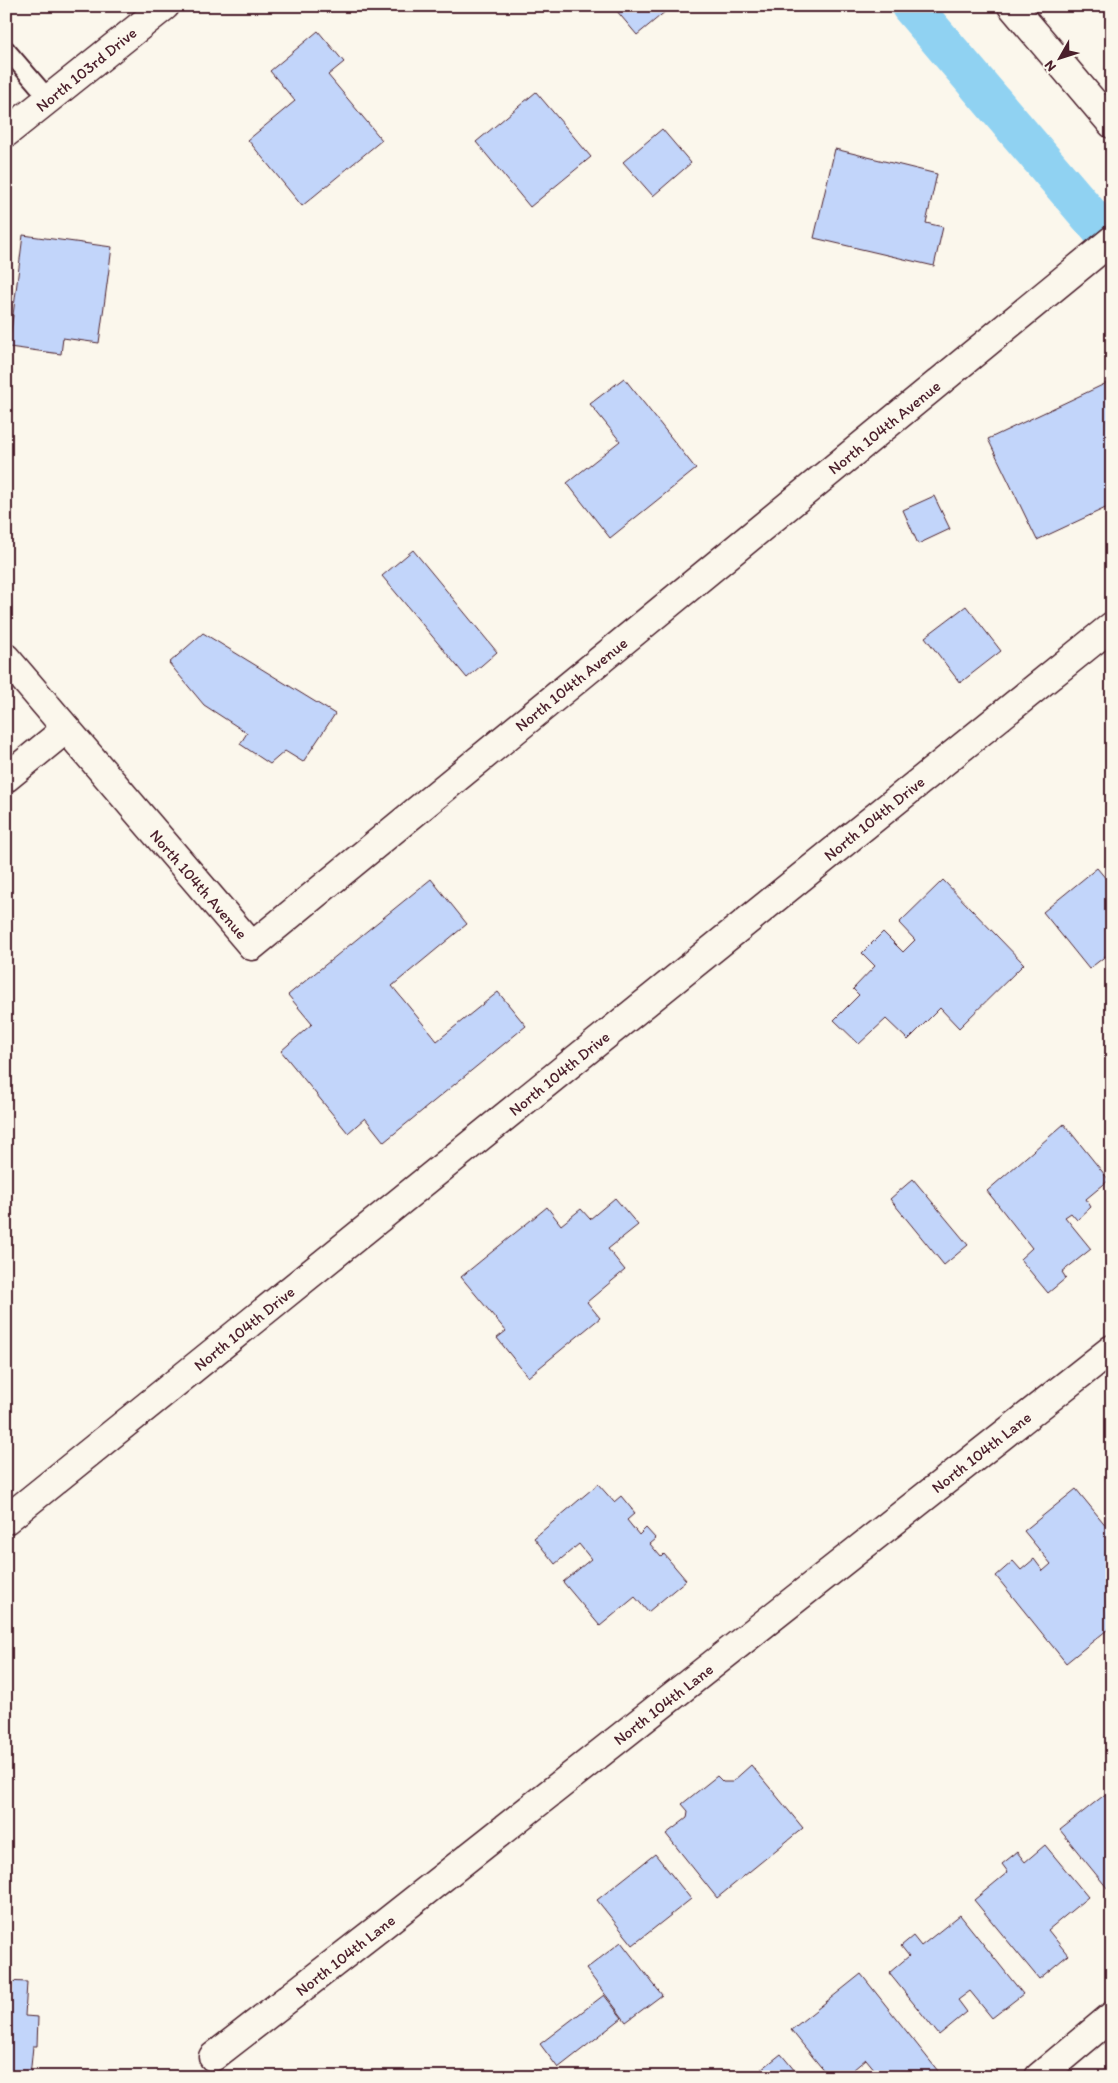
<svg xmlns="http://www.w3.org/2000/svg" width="1118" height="2083" font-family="Itim,sans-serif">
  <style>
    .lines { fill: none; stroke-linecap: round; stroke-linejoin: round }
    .canal { stroke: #90d2f2; stroke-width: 40 }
    .building { fill: #c2d5fa; stroke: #4a1f2b }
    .service-casing { stroke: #4a1f2b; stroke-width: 20 }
    .minor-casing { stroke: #4a1f2b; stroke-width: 31 }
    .tertiary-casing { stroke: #4a1f2b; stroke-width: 31 }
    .service { stroke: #fbf7ec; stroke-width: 16 }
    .minor { stroke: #fbf7ec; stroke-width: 28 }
    .tertiary { stroke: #fbf7ec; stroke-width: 28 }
    .labels { text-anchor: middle; stroke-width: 4; stroke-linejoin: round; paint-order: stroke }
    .street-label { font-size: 16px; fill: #4a1f2b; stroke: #fbf7ec }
  </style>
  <rect width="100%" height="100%" fill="#fbf7ec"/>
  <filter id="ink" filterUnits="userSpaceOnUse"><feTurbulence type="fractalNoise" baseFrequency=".02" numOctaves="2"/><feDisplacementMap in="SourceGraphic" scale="10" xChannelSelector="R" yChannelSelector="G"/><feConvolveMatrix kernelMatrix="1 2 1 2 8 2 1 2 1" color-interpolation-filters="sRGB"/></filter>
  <g filter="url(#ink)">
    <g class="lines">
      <path class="canal" d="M911 6 1112 242"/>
    </g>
    <g class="building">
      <path d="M622 6H672L637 35 616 10Z"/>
      <path d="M318 31 344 62 328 75 382 140 302 206 248 140 295 101 270 71Z"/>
      <path d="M536 92 591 157 530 207 476 142Z"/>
      <path d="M662 129 691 163 653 196 623 162Z"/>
      <path d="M835 149 937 174 926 223 943 227 934 266 814 238Z"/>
      <path d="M23 235 112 247 99 343 63 338 61 354 9 347Z"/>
      <path d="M624 378 696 469 610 538 567 483 620 441 590 404Z"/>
      <path d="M1111 381 1112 505 1037 540 988 439Z"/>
      <path d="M934 496 950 529 918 544 903 510Z"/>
      <path d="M413 550 497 652 467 678 382 576Z"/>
      <path d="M966 606 1001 651 960 683 925 637Z"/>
      <path d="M203 633 335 714 303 762 285 751 270 764 240 744 247 733 204 705 169 663Z"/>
      <path d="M1097 868 1112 886V951L1089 969 1043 912Z"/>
      <path d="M431 879 467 924 392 986 437 1041 498 992 526 1026 384 1142 365 1118 348 1133 281 1051 312 1024 288 995Z"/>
      <path d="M943 880 1024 964 959 1028 940 1008 908 1040 886 1019 859 1044 834 1020 859 995 853 989 875 966 862 953 883 932 903 952 915 940 899 923Z"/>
      <path d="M1064 1124 1109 1180 1086 1199 1091 1207 1077 1220 1071 1213 1065 1217 1091 1249 1062 1272 1066 1278 1048 1293 1020 1259 1032 1248 987 1191Z"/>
      <path d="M913 1179 968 1245 944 1265 890 1199Z"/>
      <path d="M615 1198 638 1225 608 1249 625 1270 587 1302 600 1318 528 1377 497 1338 506 1331 461 1277 547 1207 561 1225 581 1209 590 1219Z"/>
      <path d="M598 1484 614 1502 621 1496 635 1513 627 1520 639 1535 646 1528 656 1539 650 1544 661 1557 664 1554 686 1580 648 1612 635 1597 600 1626 563 1582 591 1559 579 1544 555 1564 534 1538Z"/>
      <path d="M1076 1489 1112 1533V1626L1066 1663 996 1576 1013 1561 1021 1570 1034 1559 1043 1571 1051 1564 1024 1531Z"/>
      <path d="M751 1765 803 1828 717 1898 666 1834 687 1818 688 1811 682 1804 717 1776 723 1782H732Z"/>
      <path d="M1112 1789V1894L1060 1830Z"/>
      <path d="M1045 1845 1088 1897 1048 1930 1068 1955 1039 1979 974 1900 1008 1872 1002 1864 1017 1852 1025 1862Z"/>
      <path d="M655 1854 691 1899 633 1945 597 1900Z"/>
      <path d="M960 1915 1023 1994 992 2018 970 1991 958 2000 967 2012 939 2035 889 1973 909 1956 901 1946 913 1936 921 1946Z"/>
      <path d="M621 1942 662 1995 626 2022 586 1969Z"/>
      <path d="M861 1974 938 2071 931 2077H889L885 2072 880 2076 866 2059 853 2070 858 2077H829L791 2030Z"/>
      <path d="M6 1981 27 1982 25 2016 38 2017 37 2046H33L30 2077H6Z"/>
      <path d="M604 1995 622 2018 558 2068 540 2044Z"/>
      <path d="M781 2054 800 2077H752Z"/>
    </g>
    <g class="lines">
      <g class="service-casing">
        <path id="service" d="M6 49 49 99"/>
      </g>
      <g class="minor-casing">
        <g id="minor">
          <path d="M6 133 165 6"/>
          <path d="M6 658 252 946 1112 240"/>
          <path d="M6 778 66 729"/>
          <path d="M6 1520 1112 626"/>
          <path d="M213 2057 379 1928 1112 1349"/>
          <path d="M1039 2077 1112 2016"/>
        </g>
      </g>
      <g class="tertiary-casing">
        <path id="tertiary" d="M1012 6 1112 124"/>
      </g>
      <use href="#service" class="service"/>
      <use href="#minor" class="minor"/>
      <use href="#tertiary" class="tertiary"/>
    </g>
  </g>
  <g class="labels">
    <g class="street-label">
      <text transform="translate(86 69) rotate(-39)" y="6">North 103rd Drive</text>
      <text transform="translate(884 427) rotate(-39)" y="6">North 104th Avenue</text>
      <text transform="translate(571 684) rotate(-39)" y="6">North 104th Avenue</text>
      <text transform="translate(874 818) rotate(-39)" y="6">North 104th Drive</text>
      <text transform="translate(199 884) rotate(49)" y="6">North 104th Avenue</text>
      <text transform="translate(559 1073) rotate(-39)" y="6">North 104th Drive</text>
      <text transform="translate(244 1328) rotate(-39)" y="6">North 104th Drive</text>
      <text transform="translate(981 1452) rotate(-38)" y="6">North 104th Lane</text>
      <text transform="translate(663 1704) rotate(-38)" y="6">North 104th Lane</text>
      <text transform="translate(345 1955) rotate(-38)" y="6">North 104th Lane</text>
    </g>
  </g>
  <rect width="1118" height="2083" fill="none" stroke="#fbf7ec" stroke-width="25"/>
  <rect x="12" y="12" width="1093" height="2058" fill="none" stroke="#4a1f2b" stroke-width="2" filter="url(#ink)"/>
  <g transform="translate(1060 58) rotate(231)" stroke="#fbf7ec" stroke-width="4" paint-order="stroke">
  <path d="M0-4L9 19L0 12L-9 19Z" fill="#4a1f2b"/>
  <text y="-8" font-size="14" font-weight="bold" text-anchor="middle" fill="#4a1f2b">N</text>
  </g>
</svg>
